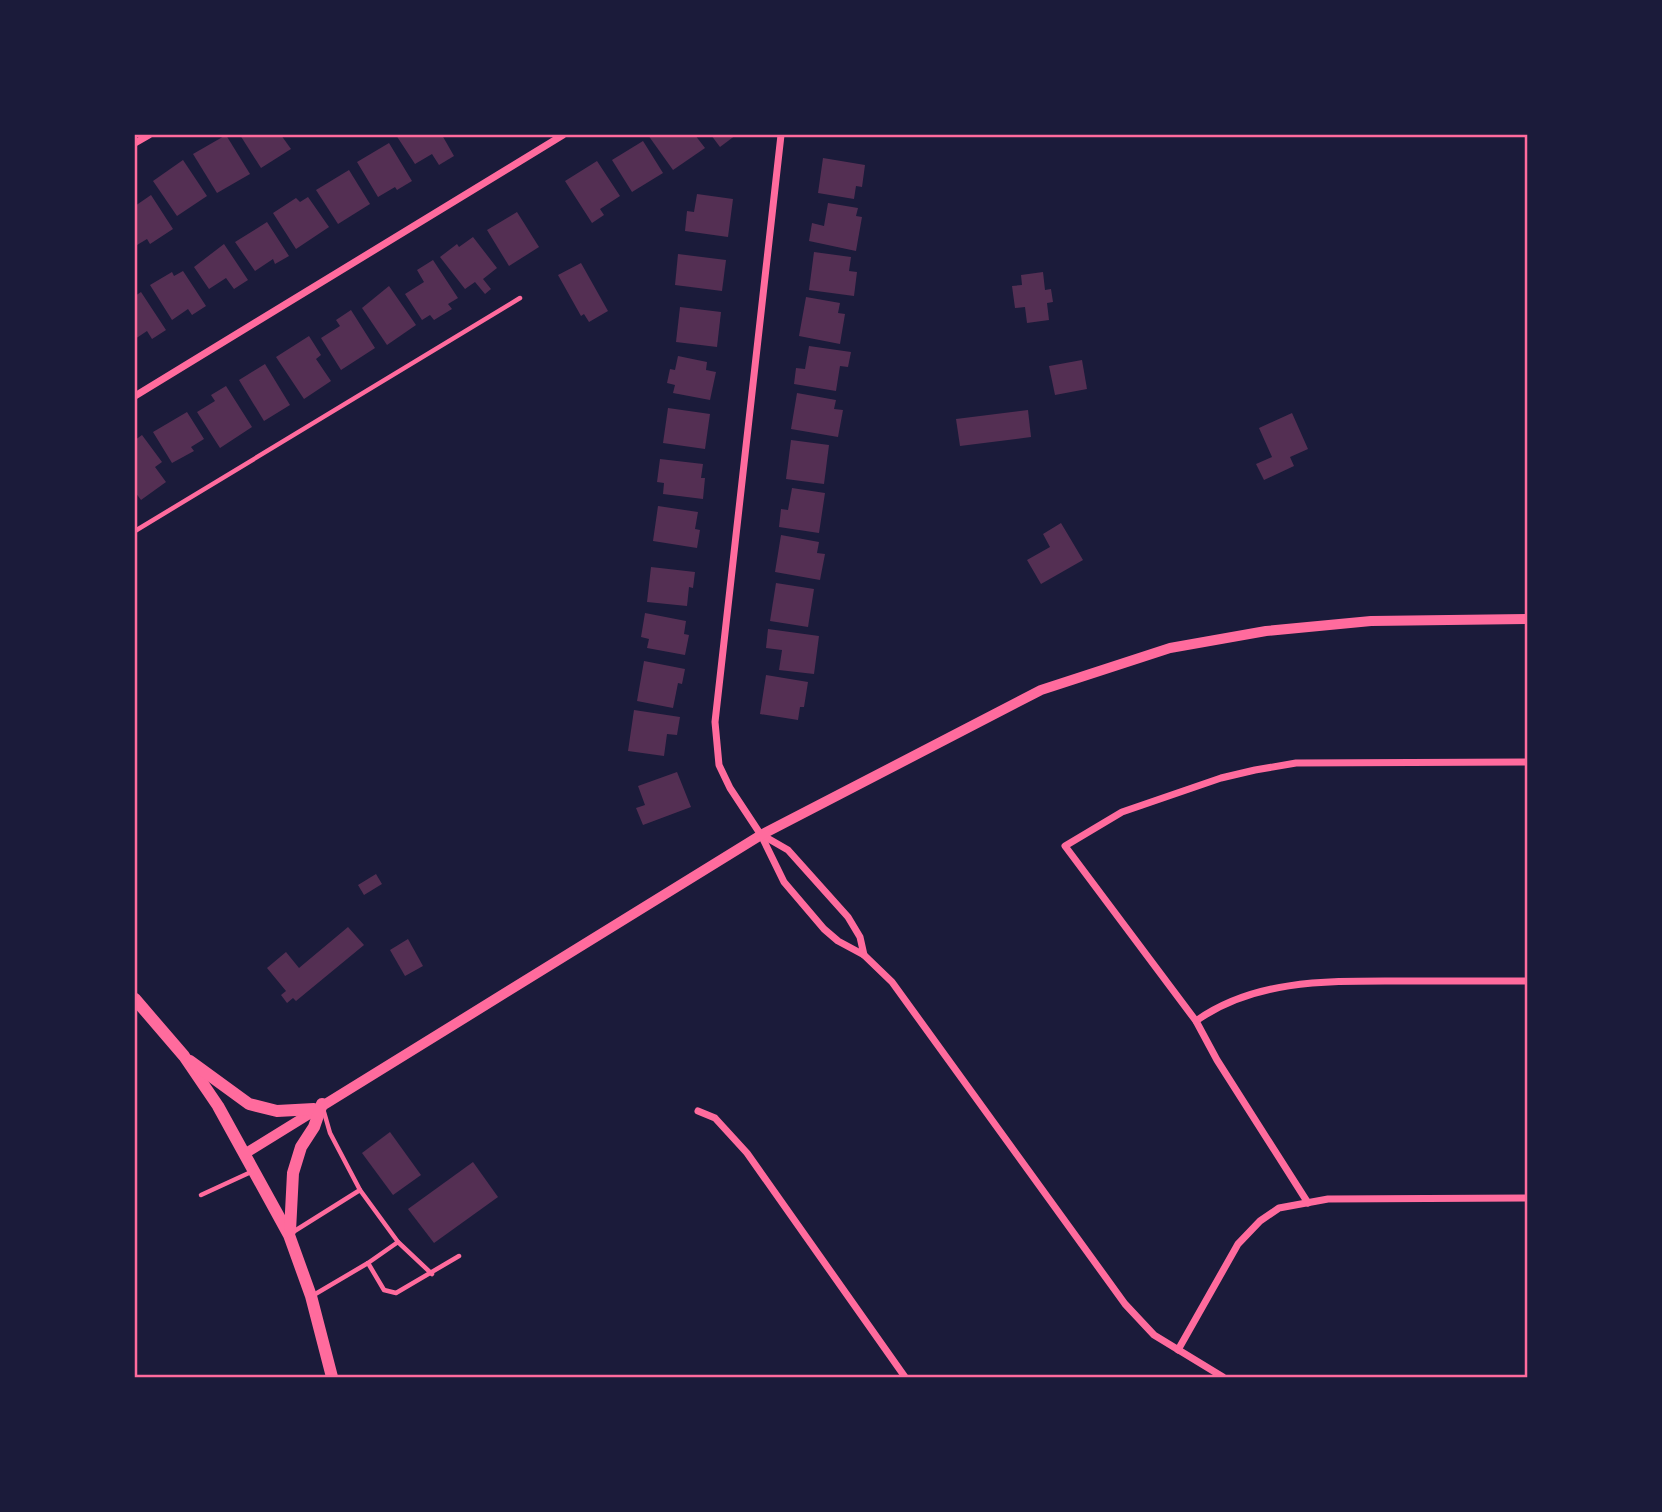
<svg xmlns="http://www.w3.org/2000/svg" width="1662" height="1512" font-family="Helvetica,sans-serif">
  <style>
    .building { fill: #542f53 }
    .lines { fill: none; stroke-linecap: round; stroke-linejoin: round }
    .service { stroke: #ff6b9d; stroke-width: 4.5 }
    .minor { stroke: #ff6b9d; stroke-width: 7 }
    .tertiary { stroke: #ff6b9d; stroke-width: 10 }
    .secondary { stroke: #ff6b9d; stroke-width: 12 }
    .neatline { fill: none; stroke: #ff6b9d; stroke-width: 2.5 }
  </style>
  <rect width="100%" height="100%" fill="#1b1b3a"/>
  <g class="building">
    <path d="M226 135 250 174 217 193 193 154Z"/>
    <path d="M240 135H281L291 149 261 168Z"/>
    <path d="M396 135H442L454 156 439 165 432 154 415 164Z"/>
    <path d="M648 135H695L705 148 673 170Z"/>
    <path d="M711 135H736L720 147Z"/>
    <path d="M643 141 663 173 632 192 612 160Z"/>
    <path d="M389 143 412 181 397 190 395 187 378 197 357 162Z"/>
    <path d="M823 158 865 165 862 187 856 186 854 199 818 193Z"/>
    <path d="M183 160 207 196 177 216 153 181Z"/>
    <path d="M597 161 620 196 600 209 604 215 592 223 565 181Z"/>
    <path d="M349 170 370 204 338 224 316 190Z"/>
    <path d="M697 194 733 199 728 237 685 231 687 211 694 212Z"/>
    <path d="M151 195 173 229 150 244 147 239 137 245 135 241V206Z"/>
    <path d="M308 197 329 227 296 249 273 213 296 198 300 202Z"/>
    <path d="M828 203 858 208 856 216 862 217 856 251 809 241 812 223 824 226Z"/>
    <path d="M517 212 539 247 509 266 487 230Z"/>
    <path d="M267 222 289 256 275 264 273 259 255 271 235 242Z"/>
    <path d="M473 237 497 268 483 279 491 289 485 294 475 282 465 289 440 257 457 244 459 247Z"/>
    <path d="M224 244 248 280 234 289 226 278 209 289 194 267Z"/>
    <path d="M814 252 851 257 849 271 857 272 854 296 809 290Z"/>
    <path d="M678 254 726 260 722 291 675 285Z"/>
    <path d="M433 260 458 298 448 304 452 309 434 320 430 315 422 320 405 294 424 282 417 270Z"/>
    <path d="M581 263 608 311 589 322 584 314 581 316 558 275Z"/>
    <path d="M183 271 206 306 192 315 188 309 172 320 150 285 172 272 174 276Z"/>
    <path d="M1043 272 1045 290 1051 289 1053 302 1047 303 1049 320 1027 323 1025 307 1015 308 1012 286 1022 285 1021 275Z"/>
    <path d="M389 286 416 325 387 345 362 308Z"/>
    <path d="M141 292 166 330 152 339 147 331 135 339V296Z"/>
    <path d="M806 297 840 303 838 313 845 314 840 344 799 336Z"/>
    <path d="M680 307 721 312 717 347 676 342Z"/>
    <path d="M351 310 375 348 341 370 321 338 340 326 336 320Z"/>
    <path d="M309 336 321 355 316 359 331 381 304 399 276 357Z"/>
    <path d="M809 346 851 352 848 367 840 366 836 391 794 384 796 368 805 369Z"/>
    <path d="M678 356 707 362 706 370 716 372 710 400 673 393 675 385 667 383 670 369 675 370Z"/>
    <path d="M1082 360 1087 389 1055 395 1049 366Z"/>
    <path d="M265 364 290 405 264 421 239 380Z"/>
    <path d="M226 386 252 427 220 448 197 412 215 401 211 395Z"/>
    <path d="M797 393 836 400 834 409 843 410 838 437 791 429Z"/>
    <path d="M668 408 710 414 705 449 663 443Z"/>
    <path d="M1028 410 1031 437 960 446 956 419Z"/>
    <path d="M187 412 204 439 191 447 194 451 172 463 153 432Z"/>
    <path d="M1292 413 1308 449 1290 457 1294 466 1264 480 1256 464 1272 457 1259 428Z"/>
    <path d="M142 435 162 462 155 467 166 482 141 500 135 492V440Z"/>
    <path d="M791 440 829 445 824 484 786 479Z"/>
    <path d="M660 459 703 464 701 478H705L703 499 663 494 664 483 657 482Z"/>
    <path d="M792 488 825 493 819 533 779 527 781 509 788 510Z"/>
    <path d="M658 506 698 512 695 529 700 530 697 548 653 541Z"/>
    <path d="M1061 523 1083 560 1041 584 1027 560 1050 547 1043 534Z"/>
    <path d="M781 535 819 542 817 553 825 554 820 580 775 572Z"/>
    <path d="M651 567 695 572 693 588 689 587 687 606 647 602Z"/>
    <path d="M776 583 814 589 808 627 770 621Z"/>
    <path d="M645 613 686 621 684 634 689 635 685 655 647 648 649 639 641 637Z"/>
    <path d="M768 629 819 636 814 674 779 670 782 650 766 648Z"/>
    <path d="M644 661 685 669 682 684 678 683 673 708 637 701Z"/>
    <path d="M766 675 808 682 804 707H800L798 720 760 714Z"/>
    <path d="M634 710 680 717 677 735 667 734 664 756 628 751Z"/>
    <path d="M677 772 691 807 643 825 636 808 645 805 638 786Z"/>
    <path d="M376 874 382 884 364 895 358 885Z"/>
    <path d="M348 927 364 945 296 1001 293 998 287 1003 281 995 286 991 267 968 286 952 299 968Z"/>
    <path d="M408 939 423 966 405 976 390 950Z"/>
    <path d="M390 1132 421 1175 393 1195 362 1153Z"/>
    <path d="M473 1162 498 1197 434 1243 408 1209Z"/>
  </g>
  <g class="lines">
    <g class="service">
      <path d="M135 531 520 298"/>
      <path d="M324 1112 330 1133 360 1190"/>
      <path d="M201 1195 251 1172"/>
      <path d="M293 1232 360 1190 398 1242 432 1274"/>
      <path d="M368 1263 384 1290 396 1293 459 1256"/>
      <path d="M312 1296 368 1263 398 1242"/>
    </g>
    <g class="minor">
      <path d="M781 135 715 722 719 765 730 788 761 835 784 882 824 929 838 941 864 955 892 982 1125 1304 1154 1335 1223 1377"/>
      <path d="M135 143 149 135"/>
      <path d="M135 396 563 135"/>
      <path d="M762 835 788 850 848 917 860 937 864 955"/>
      <path d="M1196 1021C1255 979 1329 981 1398 981 1441 981 1484 981 1527 981"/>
      <path d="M698 1111 715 1118 747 1153 905 1377"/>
      <path d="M1308 1203 1217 1060 1196 1021 1065 846 1122 812 1221 778 1255 770 1296 763 1527 762"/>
      <path d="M1178 1350 1238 1244 1260 1221 1279 1208 1328 1199 1527 1198"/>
    </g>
    <path class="tertiary" d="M246 1153 761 835 1041 690 1170 648 1266 631 1371 621 1527 619"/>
    <g class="secondary">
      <path d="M135 999 184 1056 218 1106 289 1235 311 1296 332 1377"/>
      <path d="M190 1061 249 1104 277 1111 314 1109"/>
      <path d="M290 1231 293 1173 301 1147 314 1127 322 1104"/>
    </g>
  </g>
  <rect width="1662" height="1512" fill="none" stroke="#1b1b3a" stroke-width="273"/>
  <rect x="136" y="136" width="1390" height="1240" class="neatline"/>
</svg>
